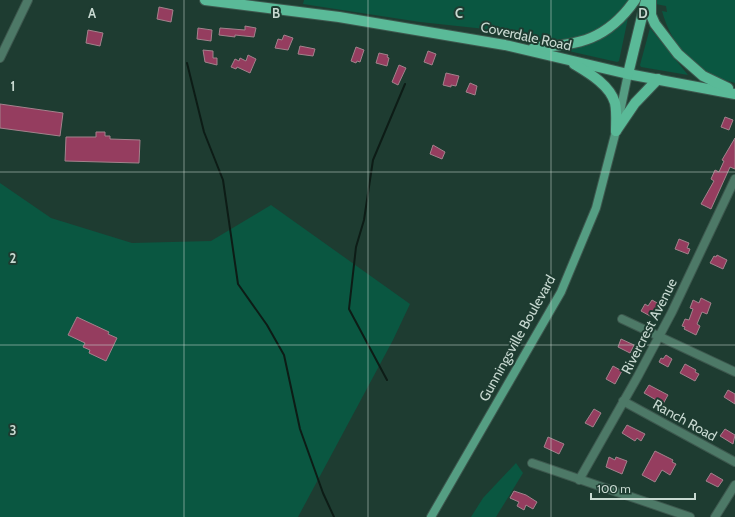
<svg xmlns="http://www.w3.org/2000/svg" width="735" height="517" font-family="Cabin,sans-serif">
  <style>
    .green { fill: #0a5741 }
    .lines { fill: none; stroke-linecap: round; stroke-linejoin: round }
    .stream { stroke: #0d1c16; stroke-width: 2 }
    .building { fill: #953d5f; stroke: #a3828c }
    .minor-casing { stroke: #3d584e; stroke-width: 10 }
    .secondary-casing { stroke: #3d584e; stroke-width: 10 }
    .primary-casing { stroke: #3d584e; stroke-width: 12 }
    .minor { stroke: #4d7967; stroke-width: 8 }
    .secondary { stroke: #559e83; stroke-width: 8 }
    .primary { stroke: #5aba98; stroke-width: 10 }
    .grid { fill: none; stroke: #c8d9d1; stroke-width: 1; stroke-opacity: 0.55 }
    .labels { text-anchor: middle; stroke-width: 4; stroke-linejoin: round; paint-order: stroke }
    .street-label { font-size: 14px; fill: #c8d9d1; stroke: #1e3c31 }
    .grid-label { font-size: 13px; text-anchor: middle; font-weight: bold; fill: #c8d9d1; stroke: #1e3c31; stroke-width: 4; stroke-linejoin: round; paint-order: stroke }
  </style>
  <rect width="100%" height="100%" fill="#1e3c31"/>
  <g class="green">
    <path d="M304 0H629L621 11 603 27 589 35 555 42 485 29 420 22 303 4Z"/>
    <path d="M634 0H735V83C698 74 672 48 662 11L667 12 666 6Z"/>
    <path d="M627 17 628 18 619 61 617 62 564 50 582 46Z"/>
    <path d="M650 28 688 75 641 67 640 65Z"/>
    <path d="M0 183 51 218 132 243 211 241 271 205 410 304 393 340 298 517H0Z"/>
    <path d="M516 463 523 473 496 517H471L483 498Z"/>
  </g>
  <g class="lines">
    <g class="stream">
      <path d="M187 63 204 132 223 180 238 284 267 325 284 355 300 429 323 493 334 517"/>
      <path d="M387 380 349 309 356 247 364 220 373 160 405 84"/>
    </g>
  </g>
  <g class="building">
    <path d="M159 7 173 10 171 22 157 19Z"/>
    <path d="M245 26 256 28 254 37 235 35V37L219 35 220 28 245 30Z"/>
    <path d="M198 28 212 30 211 41 197 39Z"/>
    <path d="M88 30 103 33 100 46 86 43Z"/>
    <path d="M284 35 293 38 288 50 275 48 278 39 282 40Z"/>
    <path d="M300 46 315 49 313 56 298 54Z"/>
    <path d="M356 47 364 50 360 62 357 61 356 63 351 61Z"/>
    <path d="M203 50 213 51V58H217V65L205 62Z"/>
    <path d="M428 51 436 54 432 65 424 62Z"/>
    <path d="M379 53 388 55 387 57 389 58 387 66 376 63Z"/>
    <path d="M248 55 256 59 250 73 237 67 236 69 231 67 235 59 239 61 240 58 246 61Z"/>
    <path d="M399 65 406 68 398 85 392 82Z"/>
    <path d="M446 73 459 76 456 86 451 85V87L443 85Z"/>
    <path d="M470 83 477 86 475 95 466 92Z"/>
    <path d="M0 104 63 113 60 136 0 128Z"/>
    <path d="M725 117 733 120 729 130 721 127Z"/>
    <path d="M96 132H105V136H110V139L140 140 139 163 65 161 66 137H96Z"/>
    <path d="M735 138V169L730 167 711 209 701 204 714 181 711 179 715 170 719 172 724 161 722 160Z"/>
    <path d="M433 145 445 152 442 159 430 154Z"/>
    <path d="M679 239 689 243 687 248 690 249 688 254 675 249Z"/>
    <path d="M717 255 727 260 723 269 710 263 714 256 716 257Z"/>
    <path d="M701 298 711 303 707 314 702 312 697 324 700 326 696 335 684 329 685 327 682 326 685 319 689 320 693 309 690 308 693 300 699 303Z"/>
    <path d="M652 300 659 304 652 317 641 311 645 304 648 306Z"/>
    <path d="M77 317 109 332 108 334 117 338 106 361 89 353 90 350 83 347 85 343 68 335Z"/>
    <path d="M621 339 634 345 630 353 618 347Z"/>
    <path d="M666 355 672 359 668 367 659 362 661 358 663 359Z"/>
    <path d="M685 364 696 370 695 372 699 374 695 381 680 373Z"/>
    <path d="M613 366 622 371 615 384 606 379Z"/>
    <path d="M649 385 668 395 663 404 644 393Z"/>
    <path d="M728 390 735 394V404L724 397Z"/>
    <path d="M594 409 601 413 593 427 585 423Z"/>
    <path d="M627 425 645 434 641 441 637 438 635 441 622 433Z"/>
    <path d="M725 429 735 435 733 444 720 436Z"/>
    <path d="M548 437 564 444 559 454 544 447Z"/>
    <path d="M655 451 673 460 672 462 676 464 670 475 662 470 655 482 642 475Z"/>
    <path d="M609 457 615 460 616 457 627 461 622 474 606 467Z"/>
    <path d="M711 473 723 480 718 487 706 481Z"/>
    <path d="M514 491 526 495 537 502 533 509 526 505 524 510 517 506 519 502 510 498Z"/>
  </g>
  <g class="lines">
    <g class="minor-casing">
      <g id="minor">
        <path d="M0 58 28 0"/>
        <path d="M622 319 735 372"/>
        <path d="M623 401 735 462"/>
        <path d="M532 463 690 517"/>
        <path d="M579 480 638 376 672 312 735 179"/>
        <path d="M715 517 735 485"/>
      </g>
    </g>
    <g class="secondary-casing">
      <path id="secondary" d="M431 517 561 292 596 208 616 131 628 74"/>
    </g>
    <g class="primary-casing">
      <g id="primary">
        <path d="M205 0 339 17 505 45 628 74 735 94"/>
        <path d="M651 0V15L655 24 678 54 703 76 728 88"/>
        <path d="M534 47C579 46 608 39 635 0"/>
        <path d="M574 64C589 73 610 85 615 103 617 112 616 122 616 131"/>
        <path d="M628 74 646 0"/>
        <path d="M616 131 635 103 658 79"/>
      </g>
    </g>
    <use href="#minor" class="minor"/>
    <use href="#secondary" class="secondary"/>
    <use href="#primary" class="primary"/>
  </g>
  <path class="grid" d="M184 0V517M368 0V517M551 0V517M0 172H735M0 345H735"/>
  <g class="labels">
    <g class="street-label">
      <text transform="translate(526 36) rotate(12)" y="5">Coverdale Road</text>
      <text transform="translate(649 326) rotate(-63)" y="5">Rivercrest Avenue</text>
      <text transform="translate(517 338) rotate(-61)" y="5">Gunningsville Boulevard</text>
      <text transform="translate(685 420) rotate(29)" y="5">Ranch Road</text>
    </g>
  </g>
  <g class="grid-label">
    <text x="92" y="18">A</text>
    <text x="276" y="18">B</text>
    <text x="459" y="18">C</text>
    <text x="643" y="18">D</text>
    <text x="13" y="91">1</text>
    <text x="13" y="263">2</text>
    <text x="13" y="435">3</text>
  </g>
  <path d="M591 493v6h104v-6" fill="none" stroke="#c8d9d1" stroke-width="2"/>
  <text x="597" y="493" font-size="12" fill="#c8d9d1" stroke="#1e3c31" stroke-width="3" paint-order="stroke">100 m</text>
</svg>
